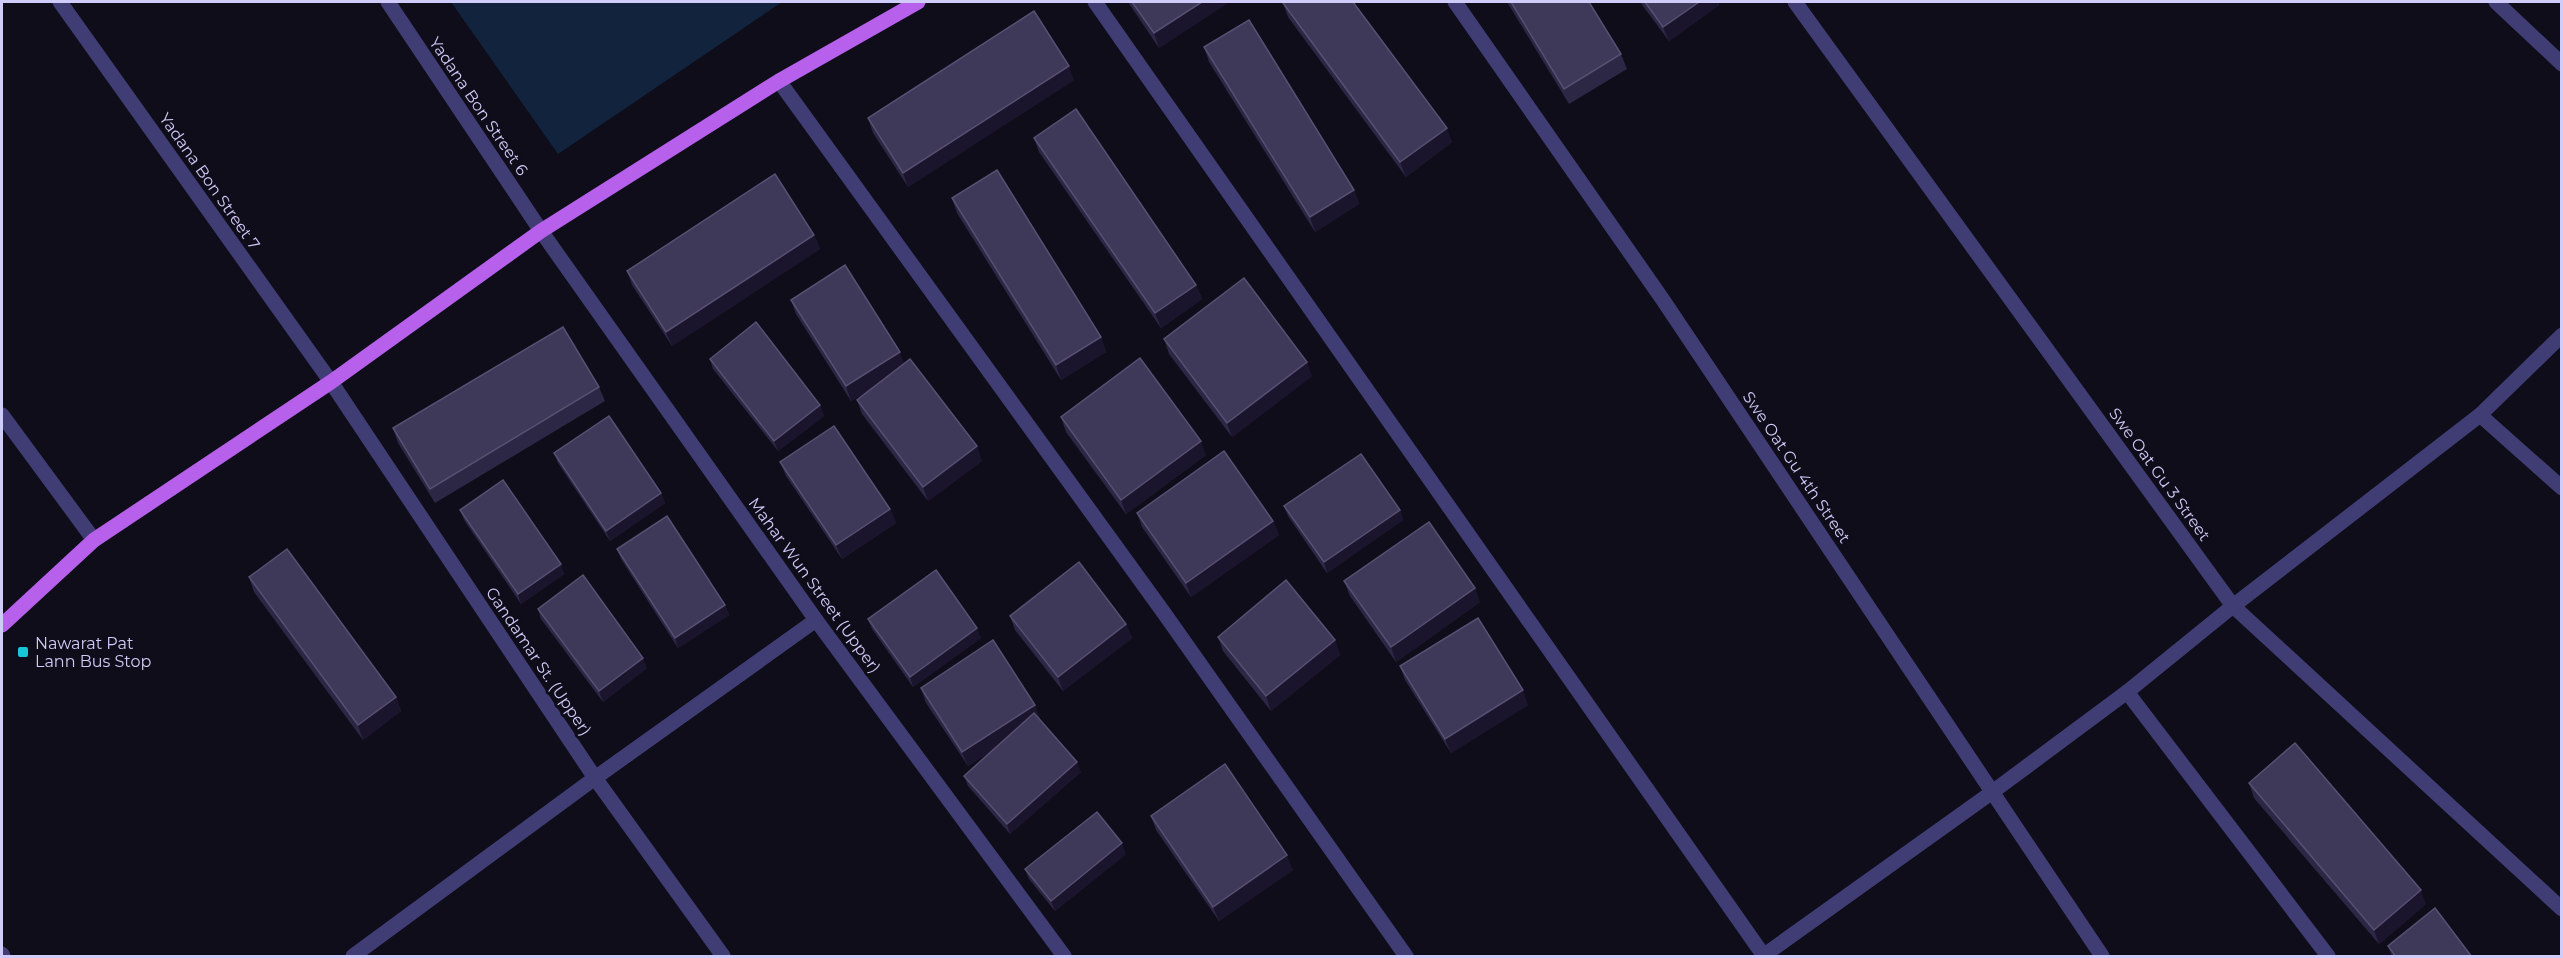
<svg xmlns="http://www.w3.org/2000/svg" width="2563" height="958" font-family="Montserrat,sans-serif">
  <style>
    .water { fill: #12243d }
    .lines { fill: none; stroke-linecap: round; stroke-linejoin: round }
    .minor { stroke: #3f3d73; stroke-width: 15 }
    .major { stroke: #b660ec; stroke-width: 15 }
    .wall { fill: #2d2746 }
    .shaded-wall { fill: #1a152c }
    .building { fill: #3f3959; stroke: #565072; stroke-width: 1.5 }
    .poi-dot { fill: #1ac5d6; stroke: #0f0d1a; stroke-width: 2 }
    .labels { text-anchor: middle; stroke-width: 6; stroke-linejoin: round; paint-order: stroke }
    .street-label { font-size: 16px; fill: #d0ccf9; stroke: #0f0d1a }
    .poi-label { font-size: 16px; fill: #d0ccf9; stroke: #0f0d1a; text-anchor: start }
  </style>
  <rect width="100%" height="100%" fill="#0f0d1a"/>
  <path class="water" d="M451 2H782L558 154Z"/>
  <g class="lines">
    <g class="minor">
      <path d="M60 2 331 382 595 778 723 956"/>
      <path d="M388 2 541 231 816 620 1064 956"/>
      <path d="M1095 2 1764 956"/>
      <path d="M1455 2 1663 300 2102 956"/>
      <path d="M1795 2 2233 606 2562 909"/>
      <path d="M2496 2 2562 64"/>
      <path d="M779 81 1164 613 1406 956"/>
      <path d="M2 415 94 540"/>
      <path d="M2480 415 2562 488"/>
      <path d="M2127 692 2328 956"/>
      <path d="M2 954 3 956"/>
      <path d="M353 956 595 778 816 620"/>
      <path d="M1763 956 1991 793 2127 692 2233 606 2480 415 2562 335"/>
    </g>
    <path class="major" d="M2 625 94 540 331 382 541 231 779 81 918 2"/>
  </g>
  <g class="wall">
    <path d="M1128 2H1229L1159 48Z"/>
    <path d="M1507 2H1589L1621 54 1627 69 1569 104Z"/>
    <path d="M1640 2H1718L1719 5 1669 41Z"/>
    <path d="M1283 3 1452 142 1406 177 1288 17Z"/>
    <path d="M1204 47 1354 190 1359 204 1315 232 1209 62Z"/>
    <path d="M1074 80 908 187 873 133 868 118Z"/>
    <path d="M1034 138 1196 285 1202 299 1161 328 1039 152Z"/>
    <path d="M952 198 1101 337 1106 352 1061 380 957 213Z"/>
    <path d="M814 235 820 249 672 346 632 285 627 271Z"/>
    <path d="M791 300 904 363 982 461 928 501 862 414 857 400 877 385 851 401 796 314Z"/>
    <path d="M1164 339 1312 376 1232 437 1169 354Z"/>
    <path d="M710 359 820 405 824 416 778 451 713 369Z"/>
    <path d="M599 387 605 401 435 503 398 443 393 428Z"/>
    <path d="M1061 417 1206 455 1126 514 1066 432Z"/>
    <path d="M554 453 661 493 665 503 610 541 558 463Z"/>
    <path d="M780 462 890 509 896 523 842 559 786 476Z"/>
    <path d="M1284 506 1400 510 1403 520 1327 573 1288 516Z"/>
    <path d="M460 510 564 574 521 604 464 520Z"/>
    <path d="M1137 513 1273 521 1279 535 1191 597 1142 527Z"/>
    <path d="M617 549 725 605 729 615 678 648 621 559Z"/>
    <path d="M249 577 396 697 401 711 363 740 254 592Z"/>
    <path d="M1344 581 1480 602 1396 662 1350 596Z"/>
    <path d="M538 609 647 668 603 702 541 619Z"/>
    <path d="M1010 616 1126 624 1132 638 1063 691 1015 630Z"/>
    <path d="M868 619 981 638 913 687 872 629Z"/>
    <path d="M1218 637 1335 640 1340 655 1271 711 1223 651Z"/>
    <path d="M1400 666 1528 705 1451 753 1405 680Z"/>
    <path d="M921 688 1035 705 1040 719 1081 772 1010 834 968 786 964 776 993 750 968 766 926 703Z"/>
    <path d="M2249 783 2426 904 2379 944 2254 798Z"/>
    <path d="M1151 816 1293 870 1219 921 1156 830Z"/>
    <path d="M1126 854 1055 911 1029 879 1025 869Z"/>
    <path d="M2388 946 2472 957H2392Z"/>
  </g>
  <g class="shaded-wall">
    <path d="M1202 2H1229L1159 48 1154 33Z"/>
    <path d="M1699 2H1718L1719 5 1669 41 1663 27Z"/>
    <path d="M1069 66 1074 80 908 187 903 173Z"/>
    <path d="M1447 128 1452 142 1406 177 1400 162Z"/>
    <path d="M1354 190 1359 204 1315 232 1310 217Z"/>
    <path d="M814 235 820 249 672 346 666 332Z"/>
    <path d="M1196 285 1202 299 1161 328 1155 313Z"/>
    <path d="M1101 337 1106 352 1061 380 1056 365Z"/>
    <path d="M900 352 905 366 851 401 846 386Z"/>
    <path d="M1307 362 1312 376 1232 437 1227 423Z"/>
    <path d="M820 405 824 416 778 451 774 441Z"/>
    <path d="M1201 441 1206 455 1126 514 1121 500Z"/>
    <path d="M977 446 982 461 928 501 923 487Z"/>
    <path d="M661 493 665 503 610 541 606 531Z"/>
    <path d="M890 509 896 523 842 559 836 545Z"/>
    <path d="M1400 510 1403 520 1327 573 1324 562Z"/>
    <path d="M1273 521 1279 535 1191 597 1186 583Z"/>
    <path d="M561 564 564 574 521 604 518 594Z"/>
    <path d="M1475 588 1480 602 1396 662 1391 647Z"/>
    <path d="M725 605 729 615 678 648 675 638Z"/>
    <path d="M1126 624 1132 638 1063 691 1058 677Z"/>
    <path d="M977 628 981 638 913 687 910 677Z"/>
    <path d="M1335 640 1340 655 1271 711 1266 696Z"/>
    <path d="M643 658 647 668 603 702 599 691Z"/>
    <path d="M1523 690 1528 705 1451 753 1445 739Z"/>
    <path d="M396 697 401 711 363 740 358 725Z"/>
    <path d="M1035 705 1040 719 968 766 962 752Z"/>
    <path d="M1077 762 1081 772 1010 834 1007 824Z"/>
    <path d="M1122 843 1126 854 1055 911 1051 901Z"/>
    <path d="M1287 855 1293 870 1219 921 1213 907Z"/>
    <path d="M2421 890 2426 904 2379 944 2374 930Z"/>
  </g>
  <g class="building">
    <path d="M1132 2H1202L1154 33Z"/>
    <path d="M1284 2H1353L1447 128 1400 162 1283 3Z"/>
    <path d="M1511 2H1589L1621 54 1564 89Z"/>
    <path d="M1645 2H1699L1663 27Z"/>
    <path d="M1034 11 1069 66 903 173 868 118Z"/>
    <path d="M1249 20 1354 190 1310 217 1204 47Z"/>
    <path d="M1076 109 1196 285 1155 313 1034 138Z"/>
    <path d="M997 170 1101 337 1056 365 952 198Z"/>
    <path d="M775 174 814 235 666 332 627 271Z"/>
    <path d="M845 265 900 352 846 386 791 300Z"/>
    <path d="M1244 278 1307 362 1227 423 1164 339Z"/>
    <path d="M756 322 820 405 774 441 710 359Z"/>
    <path d="M563 327 599 387 430 489 393 428Z"/>
    <path d="M1140 358 1201 441 1121 500 1061 417Z"/>
    <path d="M910 359 977 446 923 487 857 400Z"/>
    <path d="M609 416 661 493 606 531 554 453Z"/>
    <path d="M834 426 890 509 836 545 780 462Z"/>
    <path d="M1224 451 1273 521 1186 583 1137 513Z"/>
    <path d="M1361 454 1400 510 1324 562 1284 506Z"/>
    <path d="M503 480 561 564 518 594 460 510Z"/>
    <path d="M667 516 725 605 675 638 617 549Z"/>
    <path d="M1429 522 1475 588 1391 647 1344 581Z"/>
    <path d="M287 549 396 697 358 725 249 577Z"/>
    <path d="M1079 562 1126 624 1058 677 1010 616Z"/>
    <path d="M936 570 977 628 910 677 868 619Z"/>
    <path d="M583 575 643 658 599 691 538 609Z"/>
    <path d="M1286 580 1335 640 1266 696 1218 637Z"/>
    <path d="M1478 618 1523 690 1445 739 1400 666Z"/>
    <path d="M993 640 1035 705 962 752 921 688Z"/>
    <path d="M1034 713 1077 762 1007 824 964 776Z"/>
    <path d="M2295 743 2421 890 2374 930 2249 783Z"/>
    <path d="M1225 764 1287 855 1213 907 1151 816Z"/>
    <path d="M1097 812 1122 843 1051 901 1025 869Z"/>
    <path d="M2435 908 2472 957H2396L2388 946Z"/>
  </g>
  <rect class="poi-dot" x="17" y="646" width="12" height="12" rx="3"/>
  <g class="labels">
    <g class="street-label">
      <text transform="translate(479 106) rotate(56)" y="6">Yadana Bon Street 6</text>
      <text transform="translate(210 181) rotate(55)" y="6">Yadana Bon Street 7</text>
      <text transform="translate(1797 467) rotate(56)" y="6">Swe Oat Gu 4th Street</text>
      <text transform="translate(2160 474) rotate(54)" y="6">Swe Oat Gu 3 Street</text>
      <text transform="translate(815 585) rotate(54)" y="6">Mahar Wun Street (Upper)</text>
      <text transform="translate(539 661) rotate(56)" y="6">Gandamar St. (Upper)</text>
    </g>
    <g class="poi-label">
      <text x="35" y="649">Nawarat Pat<tspan x="35" dy="18">Lann Bus Stop</tspan></text>
    </g>
  </g>
  <rect width="2563" height="958" fill="none" stroke="#d0ccf9" stroke-width="6"/>
</svg>
